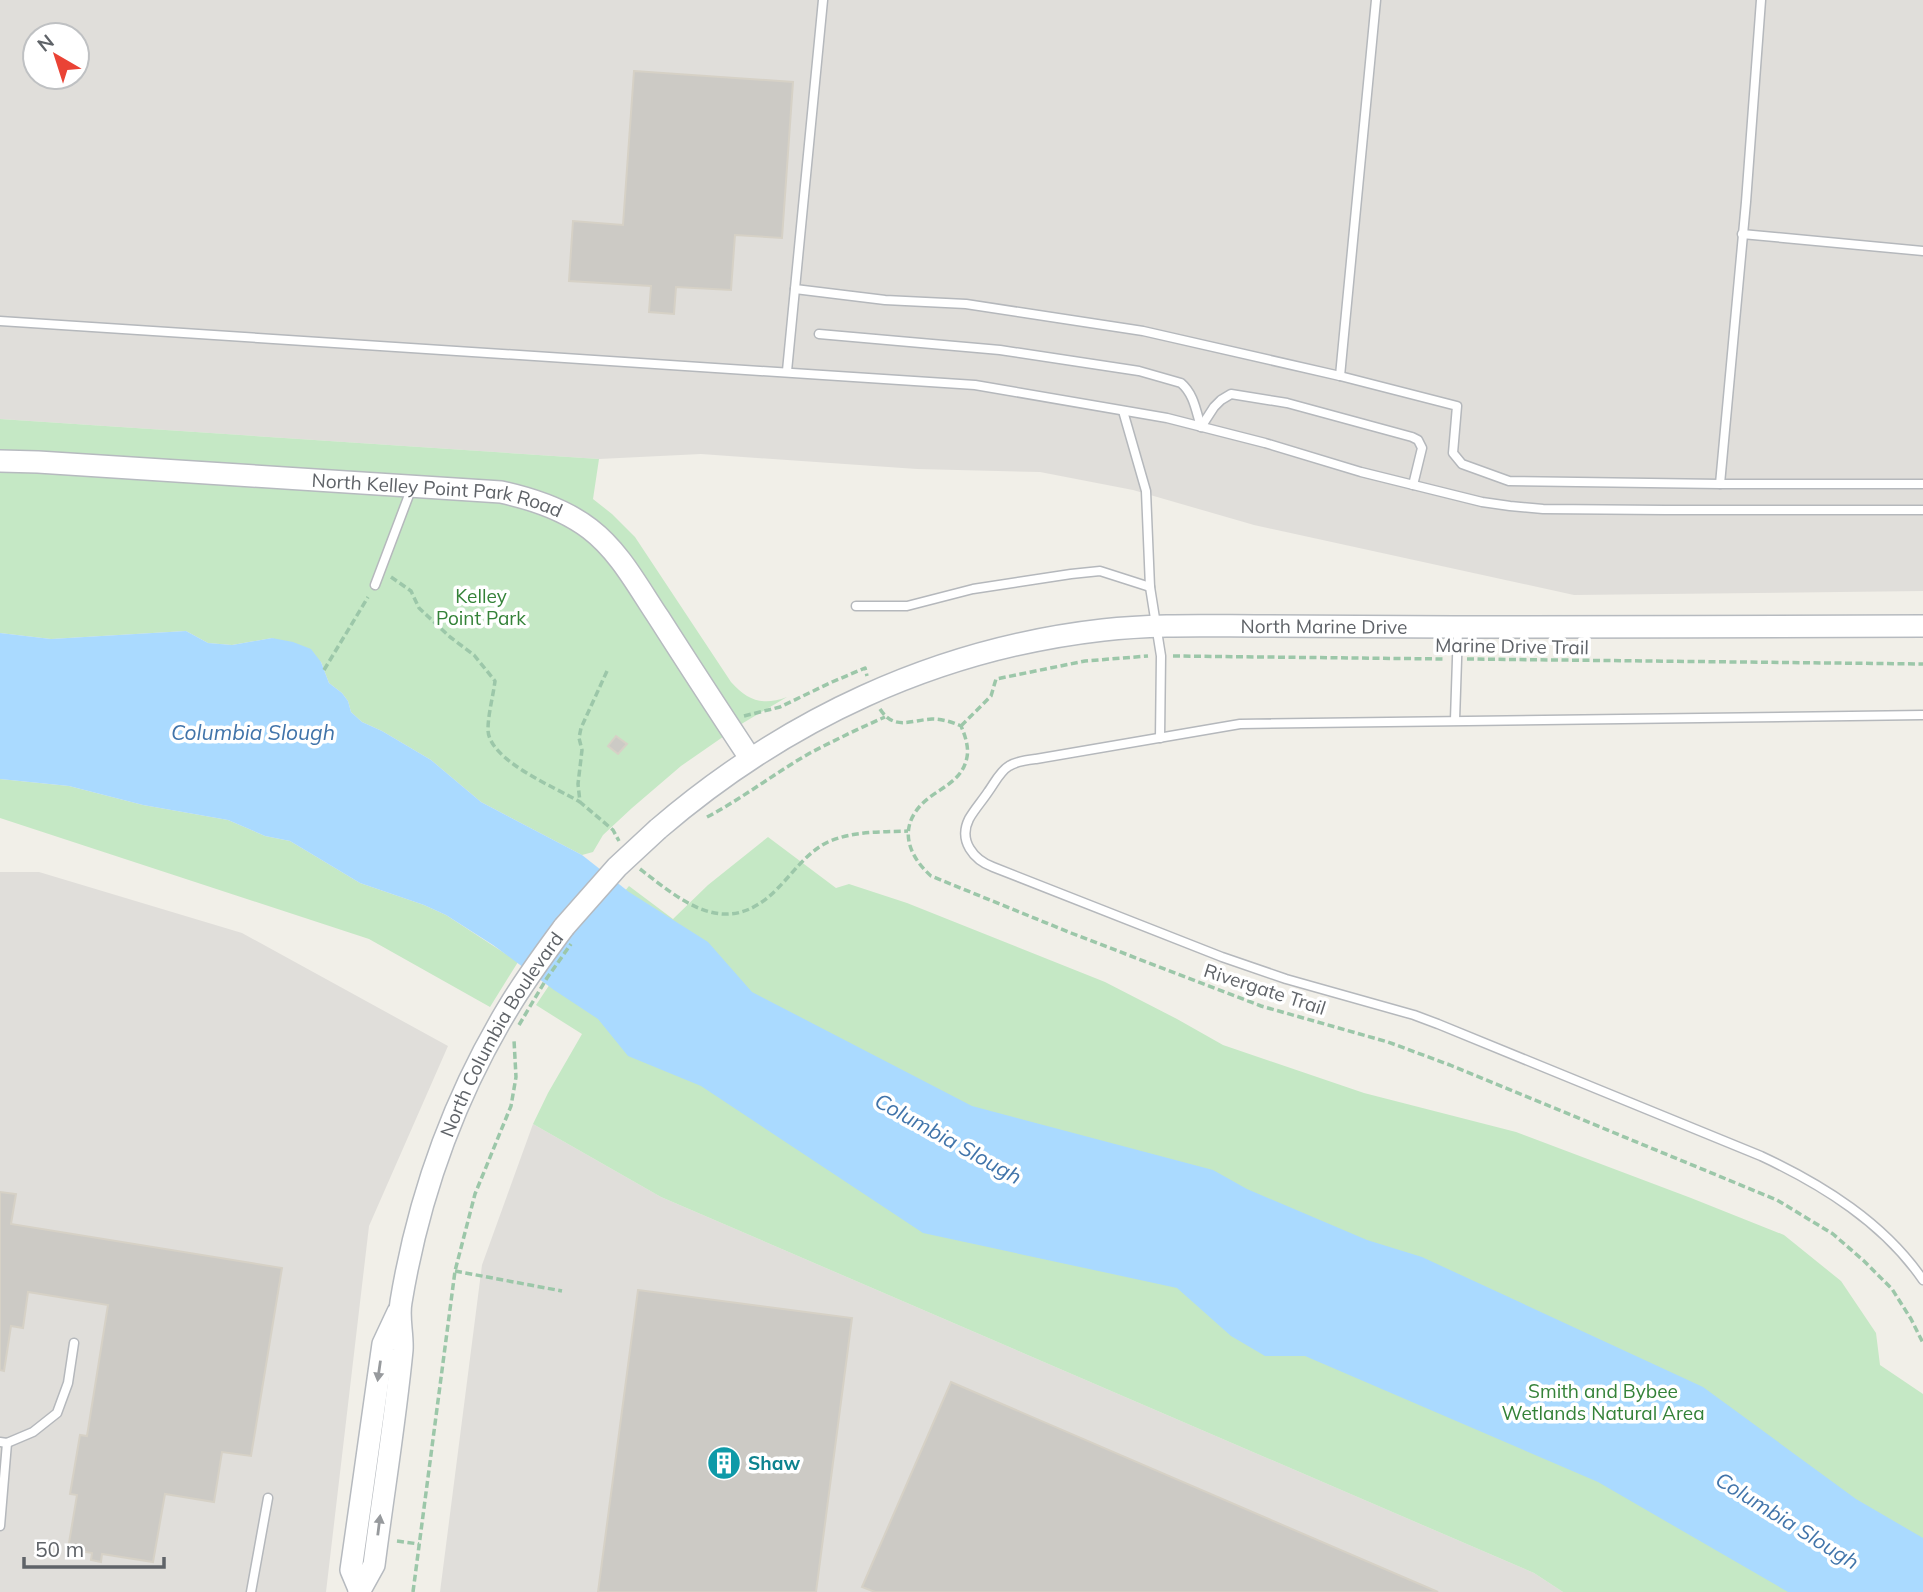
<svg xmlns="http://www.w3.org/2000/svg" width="1923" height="1592" font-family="Mulish,sans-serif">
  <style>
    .industrial { fill: #e0deda; fill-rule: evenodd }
    .green { fill: #c5e8c5 }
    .water { fill: #aadaff }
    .building { fill: #cccac5; stroke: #d6d1c6; stroke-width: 2 }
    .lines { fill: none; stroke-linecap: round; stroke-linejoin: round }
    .lane-casing { stroke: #b5b8bc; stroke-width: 11 }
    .secondary-casing { stroke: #b6babf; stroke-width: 24 }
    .path { stroke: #9cc7a9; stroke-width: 3.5; stroke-dasharray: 7 3.5; stroke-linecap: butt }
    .lane { stroke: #fff; stroke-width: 8 }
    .secondary { stroke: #fff; stroke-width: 21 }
    .secondary-bridge-casing { stroke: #b6babf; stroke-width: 24; stroke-linecap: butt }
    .path-bridge { stroke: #9cc7a9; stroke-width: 3.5; stroke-dasharray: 7 3.5; stroke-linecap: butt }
    .secondary-bridge { stroke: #fff; stroke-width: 21 }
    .oneway { fill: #979a9d }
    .labels { text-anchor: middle; stroke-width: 7; stroke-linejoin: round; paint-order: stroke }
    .street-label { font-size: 19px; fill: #5f6368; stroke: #fff }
    .park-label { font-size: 19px; fill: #348238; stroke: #fff }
    .culture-label { font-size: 19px; font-weight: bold; fill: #0d838f; stroke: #fff; text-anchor: start }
    .water-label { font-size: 21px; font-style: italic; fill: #4174aa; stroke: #fff }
  </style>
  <rect width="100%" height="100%" fill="#f1efe8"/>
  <g class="industrial">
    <path d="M0 0H1923V591L1574 595 1254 525 1133 490 1040 472 917 469 701 454 599 459 0 419ZM35 35H77V77H35Z"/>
    <path d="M0 872H39L242 933 448 1046 369 1226 326 1592H0Z"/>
    <path d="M533 1124 661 1197 1534 1573 1563 1592H440L482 1265Z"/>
  </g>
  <g class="green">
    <path d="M0 419 599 459 593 499 612 514 635 537 731 682C748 701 763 706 787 697L743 723 681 766 632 808 603 835 593 852 582 855 481 802 431 760 382 731 362 722 351 712 348 701 342 693 329 683 321 662 272 638 232 645 208 643 186 631 51 639 0 633Z"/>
    <path d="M0 779 69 786 143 805 228 820 265 836 290 841 360 883 424 905 446 915 518 962 490 1007 369 939 0 818Z"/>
    <path d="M768 837 836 888 849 884 907 903 1105 982 1177 1019 1223 1045 1364 1093 1516 1132 1691 1198 1784 1235 1841 1281 1876 1333 1880 1365 1923 1394V1592H1563L1534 1573 661 1197 533 1124 548 1093 582 1034 536 1005 560 969 629 886 673 919 708 885Z"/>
  </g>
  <path class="water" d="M186 631 208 643 232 645 272 638 293 642 311 649 321 662 329 683 342 693 348 701 351 712 362 722 382 731 431 760 481 802 582 855 629 892 708 942 752 992 972 1106 1213 1170 1247 1189 1367 1240 1422 1257 1703 1387 1856 1499 1923 1538V1592H1788L1598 1482 1305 1356H1265L1231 1336 1177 1288 923 1233 701 1086 628 1056 598 1019 554 990 493 945 446 915 424 905 360 883 290 841 265 836 228 820 143 805 69 786 0 779V633L51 639Z"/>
  <g class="building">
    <path d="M634 71 793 82 782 238 735 235 731 290 676 287 674 314 649 312 651 286 569 281 573 221 623 225Z"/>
    <path d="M616 736 627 744 618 754 608 746Z"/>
    <path d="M0 1192 16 1194 11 1224 282 1268 251 1456 222 1452 214 1502 165 1494 153 1562 102 1554 101 1562 91 1560 92 1553 68 1549 77 1495 70 1494 80 1435 87 1436 108 1305 28 1292 23 1328 11 1326 4 1371 0 1370Z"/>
    <path d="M638 1290 852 1318 816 1592H598Z"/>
    <path d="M951 1382 1438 1592H875L862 1587Z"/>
  </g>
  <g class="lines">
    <g class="lane-casing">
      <g id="lane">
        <path d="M1742 234 1923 251"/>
        <path d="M795 289 885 300 966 304 1143 331 1340 376 1457 406 1453 453 1462 464 1509 481 1720 484H1923"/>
        <path d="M0 321 975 385 1167 418 1265 443 1361 472 1482 502 1510 506 1543 509 1665 510H1923"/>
        <path d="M819 334 1000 350 1139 371 1181 383C1194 394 1196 411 1201 427"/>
        <path d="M787 371 823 0"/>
        <path d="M1340 376 1376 0"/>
        <path d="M1123 411 1146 491 1150 587 1161 656 1160 738"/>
        <path d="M1201 427 1214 407 1221 400 1231 394 1287 403 1412 437 1418 440 1422 448 1413 485"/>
        <path d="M1720 484 1746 202 1761 0"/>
        <path d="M375 585 412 487"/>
        <path d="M856 606H907L973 589 1071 574 1100 571 1150 587"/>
        <path d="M1923 715 1240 724 1036 759C1027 760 1017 761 1009 766 1000 771 994 784 988 792 982 801 974 810 969 819 958 841 974 860 993 867L1222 957 1286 979 1414 1015 1438 1024 1761 1156C1823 1185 1884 1223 1923 1280"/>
        <path d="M1455 720 1458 629"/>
        <path d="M0 1442 7 1443 33 1432 57 1413 68 1383 74 1343"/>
        <path d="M0 1526 7 1443"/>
        <path d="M251 1592 268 1498"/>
      </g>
    </g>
    <g class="secondary-casing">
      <g id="secondary">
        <path id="s1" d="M0 461 38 462 501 492C533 499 564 509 590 529 620 552 638 587 659 618 689 665 719 711 750 758"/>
        <path id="s2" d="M658 829C785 720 935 649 1103 630 1156 624 1209 626 1262 626 1326 626 1390 627 1454 627 1610 628 1767 626 1923 626"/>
        <path d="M359 1589 351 1570 361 1500 383 1344 398 1312"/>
        <path id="s3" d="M359 1592 374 1565C383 1494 395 1422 402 1350 403 1334 398 1318 401 1302 418 1199 453 1100 507 1010 524 981 544 954 564 927"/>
      </g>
    </g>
    <g class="path">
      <path d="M391 577 411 591 419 608 450 637 474 655 495 681C493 697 488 714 488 730 489 761 557 788 580 802"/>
      <path d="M1173 656 1446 659"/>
      <path d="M1467 659 1923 664"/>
      <path d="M324 670 368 597"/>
      <path d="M607 671 581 728 579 738 582 750 578 784 580 802 613 830 619 841"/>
      <path d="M880 709C894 731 911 720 932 719 942 719 952 722 961 726 965 735 969 747 967 757 962 784 936 788 920 806 898 831 910 857 931 876L1071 933 1261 1006 1388 1042 1450 1065 1777 1200 1833 1234 1864 1261 1892 1289 1911 1319 1923 1343"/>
      <path d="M744 716 780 707 832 682 865 668 867 676"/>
      <path d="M961 726 991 696 996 679 1085 661 1148 656"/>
      <path d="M707 817C743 798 775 773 810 753 835 740 860 728 885 717"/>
      <path d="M640 869C684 903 727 940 777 889 793 873 807 852 828 842 853 831 881 832 908 831"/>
      <path d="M455 1271 562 1291"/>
      <path d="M397 1541 419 1544"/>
      <path d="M413 1592 455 1271 475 1194 511 1106 516 1077 514 1040"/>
    </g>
    <use href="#lane" class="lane"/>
    <use href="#secondary" class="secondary"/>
    <g class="secondary-bridge-casing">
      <path id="secondary-bridge" d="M564 927 617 867 658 829"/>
    </g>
    <path class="path-bridge" d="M519 1025 547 978 571 944"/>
    <use href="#secondary-bridge" class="secondary-bridge"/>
  </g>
  <defs><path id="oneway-solid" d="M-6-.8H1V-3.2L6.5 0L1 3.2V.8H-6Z" transform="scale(1.75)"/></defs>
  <g class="oneway">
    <use href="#oneway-solid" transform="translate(379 1371) rotate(98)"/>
    <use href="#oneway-solid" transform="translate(379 1525) rotate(-83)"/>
  </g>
  <defs>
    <g id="building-disc" transform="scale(1.75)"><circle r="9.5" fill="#0f9aa8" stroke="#fff"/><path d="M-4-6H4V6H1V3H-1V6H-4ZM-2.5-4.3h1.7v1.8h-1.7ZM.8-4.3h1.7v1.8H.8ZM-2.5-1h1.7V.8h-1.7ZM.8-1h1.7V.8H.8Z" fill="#fff"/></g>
  </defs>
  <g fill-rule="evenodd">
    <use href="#building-disc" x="724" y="1463"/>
  </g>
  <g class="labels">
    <g class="street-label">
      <text dy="7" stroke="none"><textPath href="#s1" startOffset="439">North Kelley Point Park Road</textPath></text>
      <text dy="7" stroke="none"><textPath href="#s2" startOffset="716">North Marine Drive</textPath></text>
      <text transform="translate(1512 646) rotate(1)" y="7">Marine Drive Trail</text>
      <text transform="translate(1265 989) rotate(18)" y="7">Rivergate Trail</text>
      <text dy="7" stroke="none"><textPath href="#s3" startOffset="584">North Columbia Boulevard</textPath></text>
    </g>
    <g class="park-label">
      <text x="481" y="603">Kelley<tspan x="481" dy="22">Point Park</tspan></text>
      <text x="1603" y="1398">Smith and Bybee<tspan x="1603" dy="22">Wetlands Natural Area</tspan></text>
    </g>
    <g class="culture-label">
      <text x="748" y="1470">Shaw</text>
    </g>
    <g class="water-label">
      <text x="253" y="740">Columbia Slough</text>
      <text transform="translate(948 1139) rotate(29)" y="7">Columbia Slough</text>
      <text transform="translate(1787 1521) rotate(32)" y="7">Columbia Slough</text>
    </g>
  </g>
  <g transform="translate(56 56) rotate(321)"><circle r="33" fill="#ffffff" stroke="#bfc1c3" stroke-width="2"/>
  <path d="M0-5L12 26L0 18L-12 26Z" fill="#ea4335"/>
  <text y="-10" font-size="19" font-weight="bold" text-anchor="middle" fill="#5f6368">N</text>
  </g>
  <path d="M24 1557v10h140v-10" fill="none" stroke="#5f6368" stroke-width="3.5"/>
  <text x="35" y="1557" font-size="21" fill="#5f6368" stroke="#ffffff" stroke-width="5" paint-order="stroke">50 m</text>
</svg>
